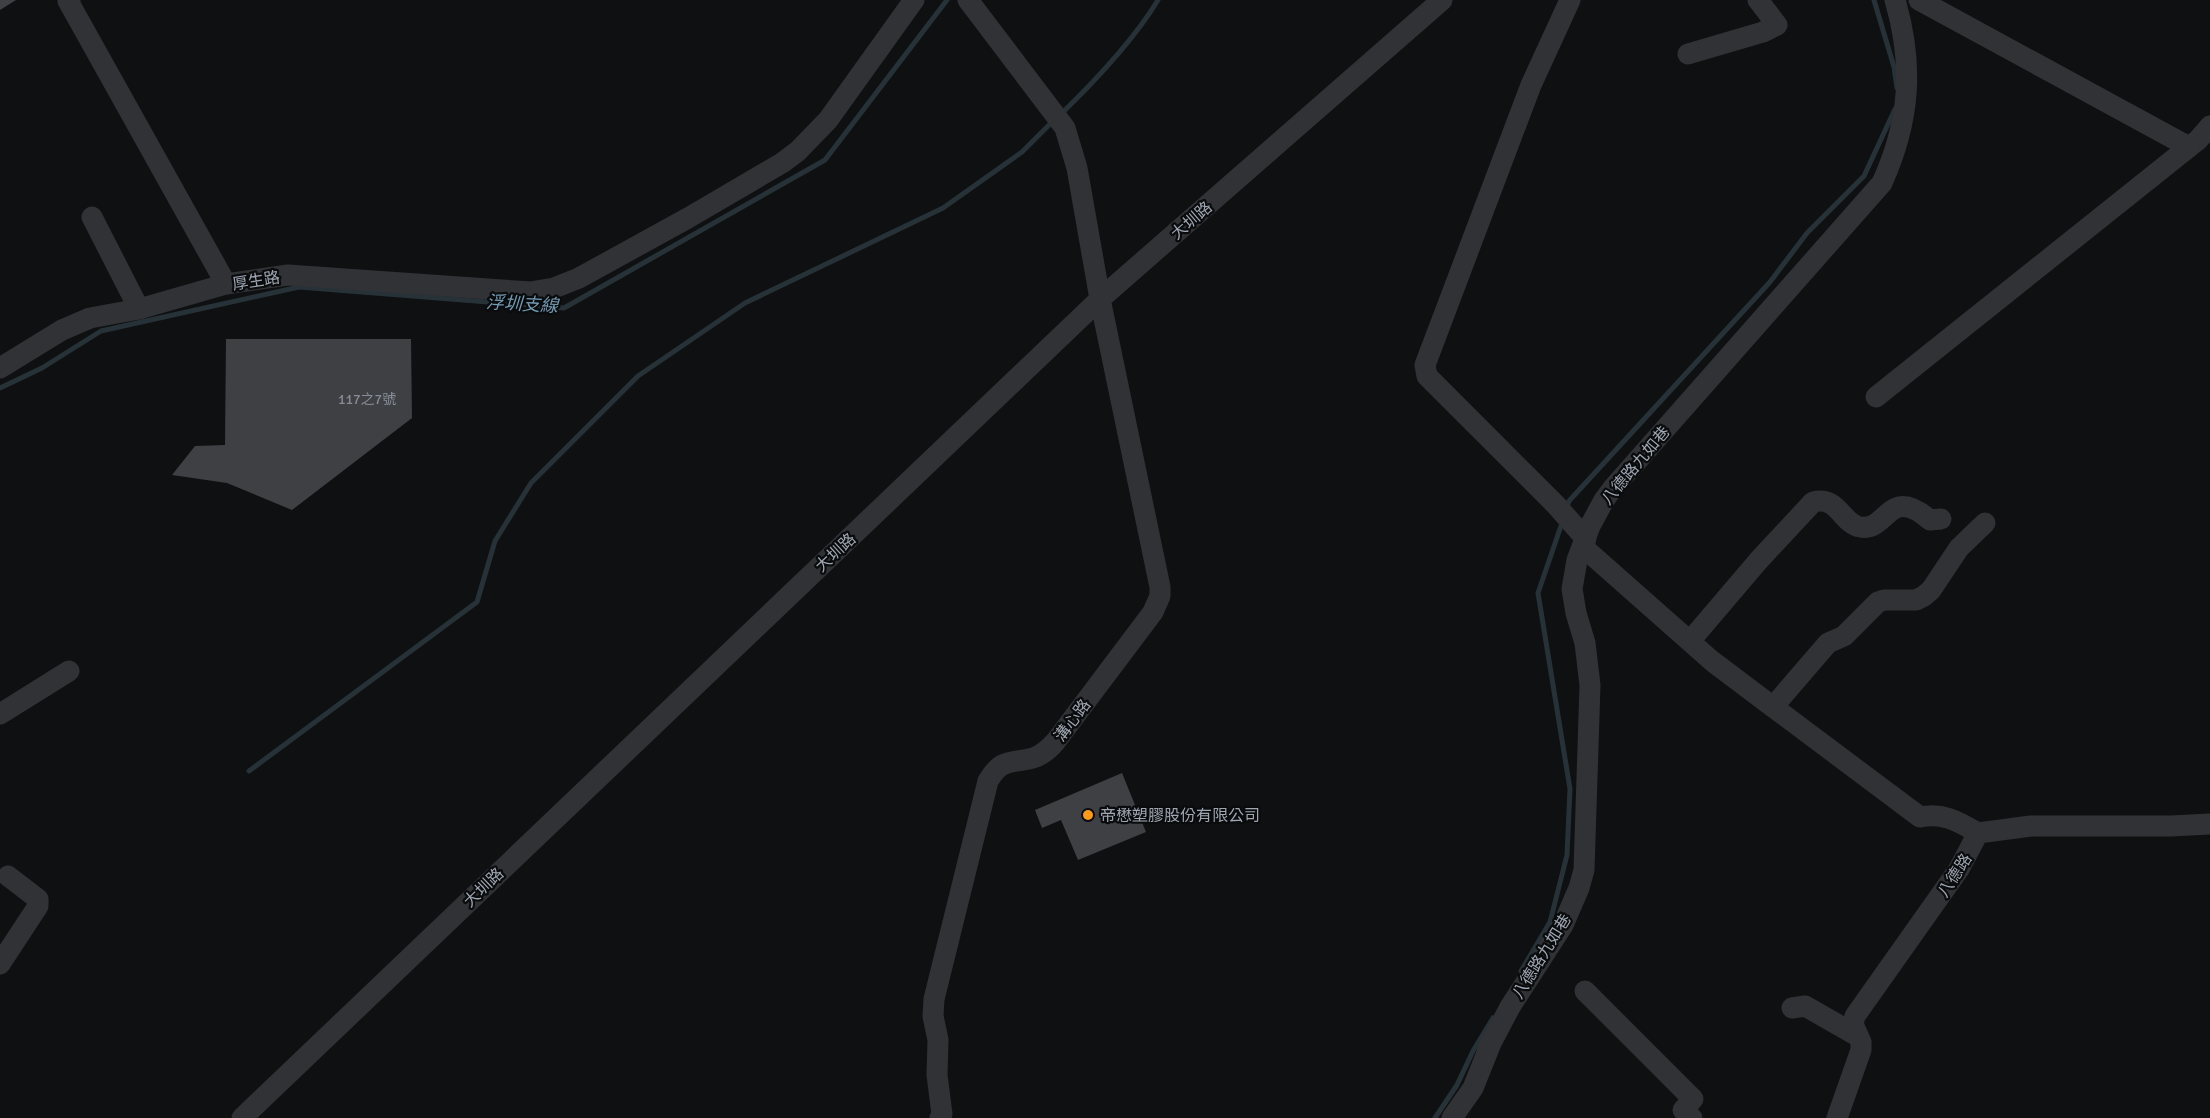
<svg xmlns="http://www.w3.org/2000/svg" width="2210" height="1118" font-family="Signika,'Noto Sans TC',sans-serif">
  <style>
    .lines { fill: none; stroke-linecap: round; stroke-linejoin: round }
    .stream { stroke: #273238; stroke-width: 5 }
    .building { fill: #3e4044 }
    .minor { stroke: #303236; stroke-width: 21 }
    .poi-dot { fill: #ff9919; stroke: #0a0b0c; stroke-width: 2 }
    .labels { text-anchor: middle; stroke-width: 4.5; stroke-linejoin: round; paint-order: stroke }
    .number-label { font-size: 14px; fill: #878d97 }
    .street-label { font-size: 16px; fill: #9fa7b3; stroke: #0a0b0c }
    .poi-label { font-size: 16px; fill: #9fa7b3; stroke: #0a0b0c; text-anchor: start }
    .water-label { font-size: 18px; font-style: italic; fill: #729bb2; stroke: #0a0b0c }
  </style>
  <rect width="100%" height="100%" fill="#0f1011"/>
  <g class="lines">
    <g class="stream">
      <path d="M1874 0 1894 67 1897 88"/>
      <path d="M1060 115C1092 84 1135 38 1158 0"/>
      <path d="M0 388 42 368 101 331 299 287 564 308 825 160 947 0"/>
      <path d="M1566 509 1569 501 1770 282 1807 233 1864 176 1895 109"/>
      <path d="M249 771 477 602 495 541 531 483 638 376 745 303 943 208 1022 152 1053 121"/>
      <path d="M1521 971 1550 922 1567 855 1570 789 1538 593 1563 520"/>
      <path d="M1435 1118 1457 1085 1473 1051 1493 1018"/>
    </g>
  </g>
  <g class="building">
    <path d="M0 0H16L0 10Z"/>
    <path d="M226 339H411L412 418 292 510 227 483 172 475 195 446 225 445Z"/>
    <path d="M1122 773 1146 832 1078 860 1061 820 1042 828 1035 810Z"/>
  </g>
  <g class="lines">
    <g class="minor">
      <path d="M70 0 68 1 226 284"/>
      <path d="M1570 0 1531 85 1425 365 1427 376 1556 505 1586 539"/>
      <path d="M1919 0 2189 147 2198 140 2210 126"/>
      <path d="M1688 54 1763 32 1777 25 1758 0"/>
      <path d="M92 217 139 309"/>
      <path d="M0 368 62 330 90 318 139 309 226 284 288 275 530 292 554 288 579 278 688 218 782 163 798 151 828 120 914 0"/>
      <path d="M1876 397 2189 147"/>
      <path d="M1583 547 1712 661 1773 707"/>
      <path d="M1690 641 1759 560 1813 502C1838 495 1842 524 1860 527 1888 532 1888 484 1930 520L1941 519"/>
      <path d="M0 714 69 671"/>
      <path d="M1978 833C1959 822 1943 812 1920 817L1773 707 1828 643 1844 636 1878 602 1884 600H1916L1924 596 1931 590 1959 548 1985 523"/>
      <path d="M0 964 38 906V899L8 876"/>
      <path d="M1585 991 1693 1099 1683 1110 1692 1118"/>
      <path d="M1792 1008 1805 1006 1856 1035"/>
      <path d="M242 1118 1100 299 1442 0"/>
      <path d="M940 1118 942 1114 937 1075 938 1040 933 1016 934 999 988 781C1002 757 1012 764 1033 758 1043 755 1049 749 1056 741L1153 612 1160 596V587L1100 299 1077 168 1065 128 968 0"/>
      <path d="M1452 1118 1473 1088 1491 1043 1510 1007 1563 925 1579 888 1584 870 1590 685 1585 643 1576 613 1572 589 1577 560 1590 526 1604 500 1613 488 1882 183C1910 121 1914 65 1895 0"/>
      <path d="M1837 1118 1861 1050V1042L1853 1024 1855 1016 1959 869 1978 833 2031 826H2171L2210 824"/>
    </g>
  </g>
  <circle class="poi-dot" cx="1088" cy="815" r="6"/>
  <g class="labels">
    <g class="number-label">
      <text x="367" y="404">117之7號</text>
    </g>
    <g class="street-label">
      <text transform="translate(1191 220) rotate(-41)" y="6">大圳路</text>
      <text transform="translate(256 280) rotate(-9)" y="6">厚生路</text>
      <text transform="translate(1635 465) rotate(-50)" y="6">八德路九如巷</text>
      <text transform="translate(835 552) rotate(-43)" y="6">大圳路</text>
      <text transform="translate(1072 720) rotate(-53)" y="6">溝心路</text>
      <text transform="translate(1954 875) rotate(-57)" y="6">八德路</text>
      <text transform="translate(483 887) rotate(-44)" y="6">大圳路</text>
      <text transform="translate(1541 956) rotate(-58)" y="6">八德路九如巷</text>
    </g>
    <g class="poi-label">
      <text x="1100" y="821">帝懋塑膠股份有限公司</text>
    </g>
    <g class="water-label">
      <text transform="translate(522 304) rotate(3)" y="6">浮圳支線</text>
    </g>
  </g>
</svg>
